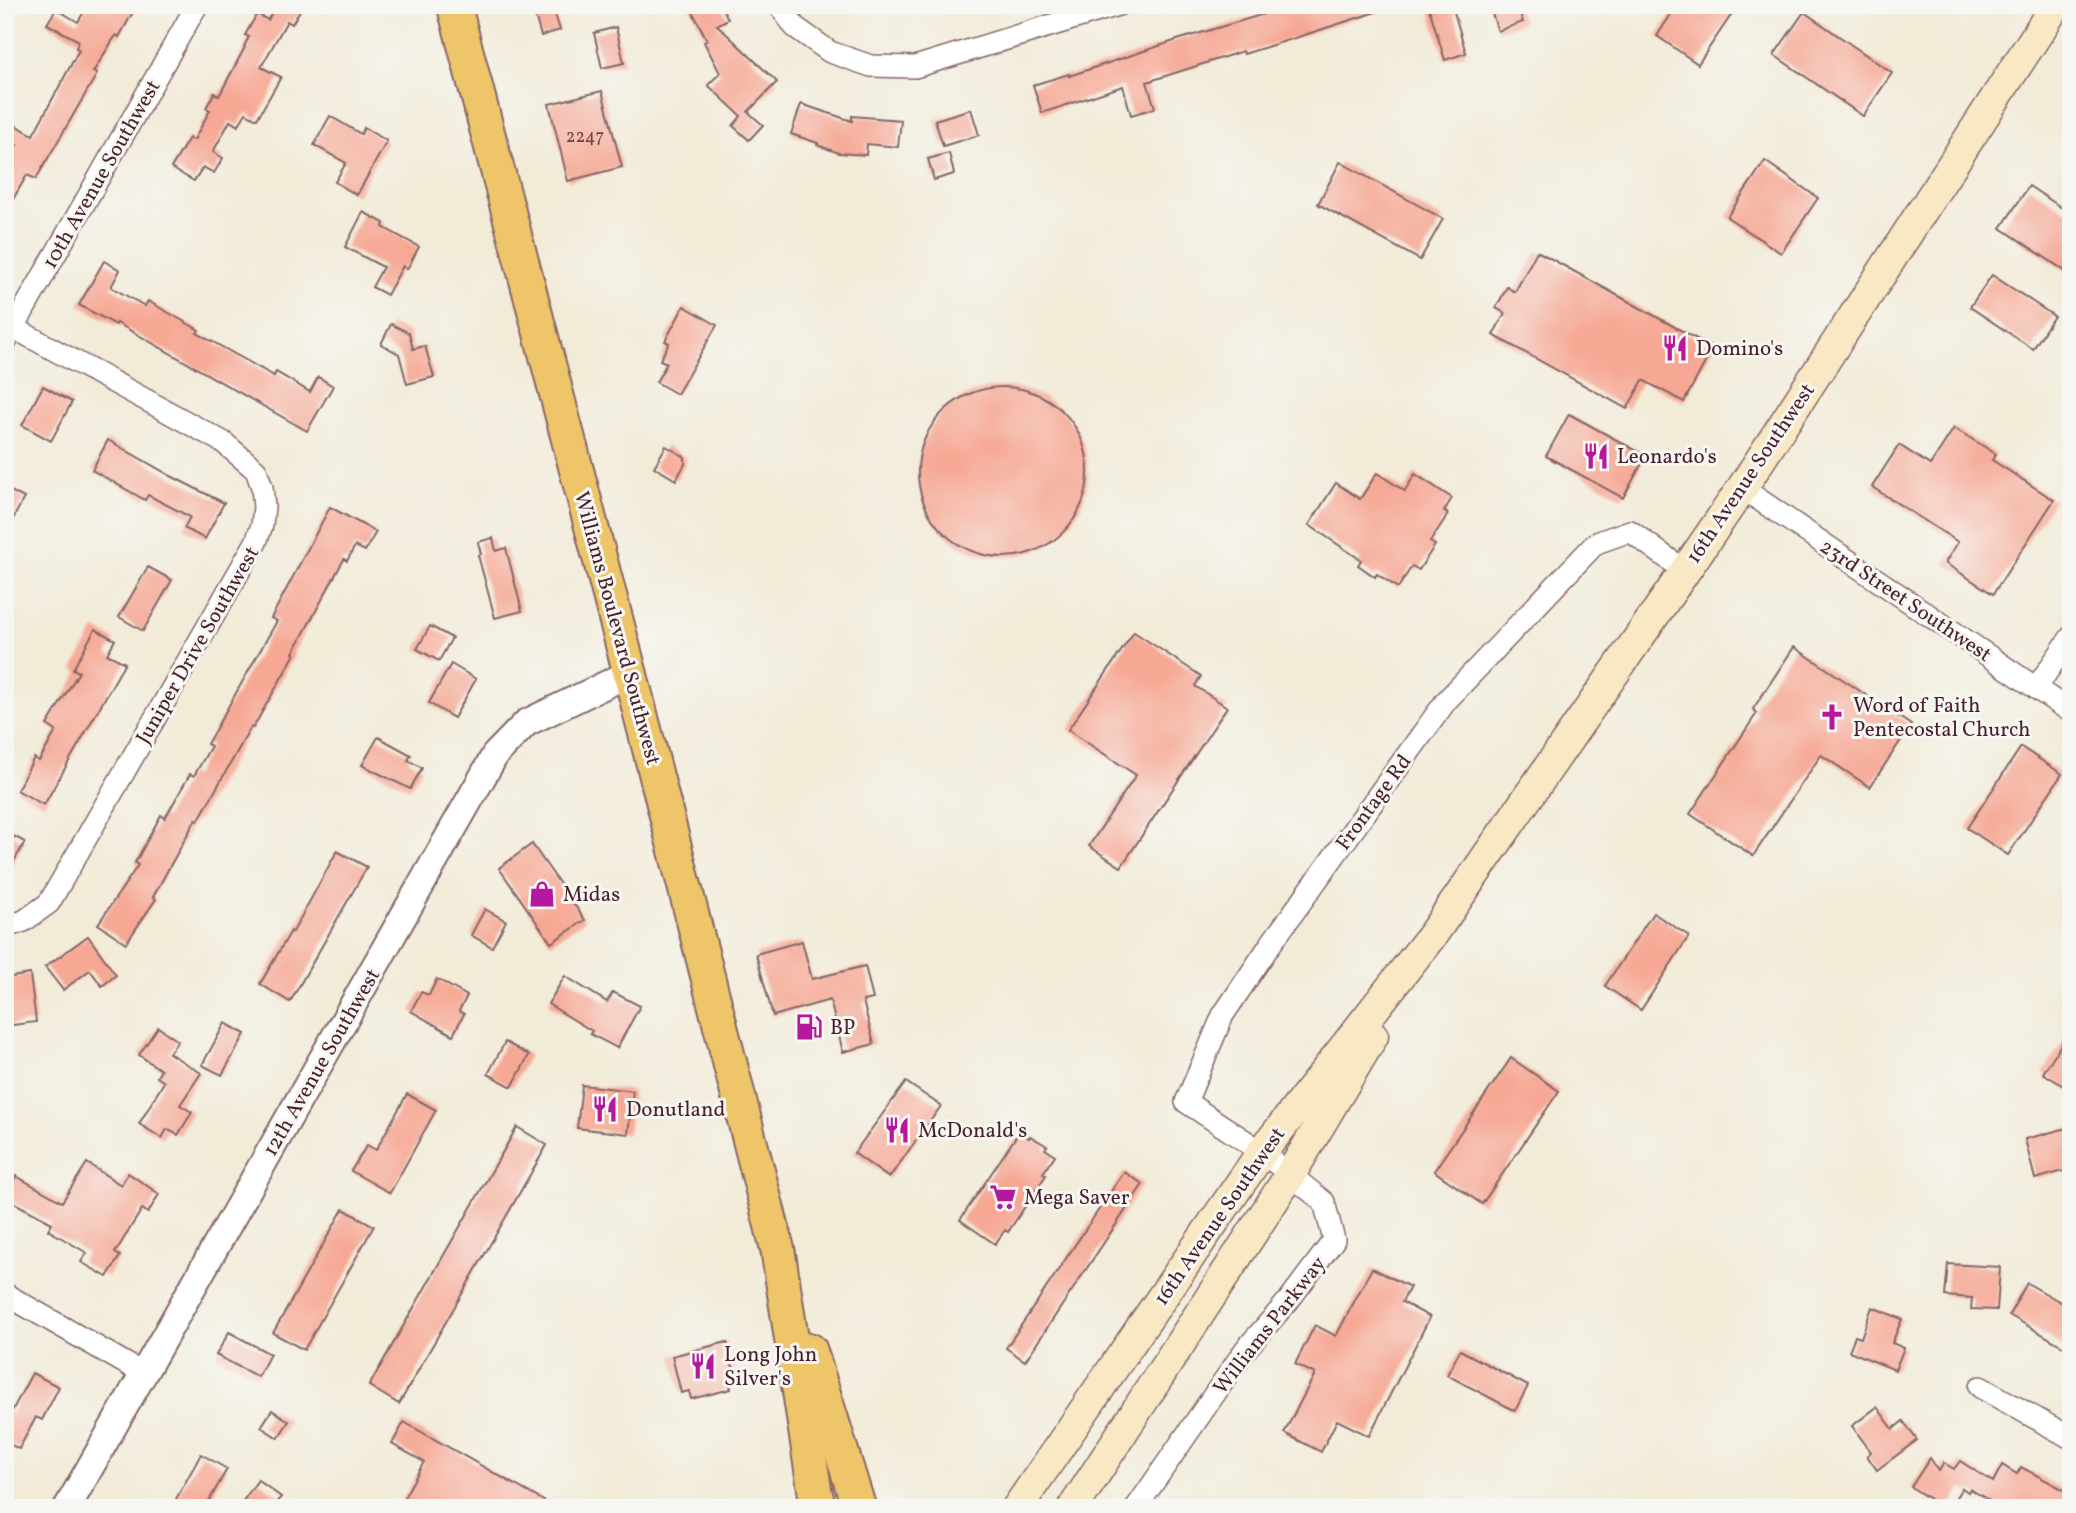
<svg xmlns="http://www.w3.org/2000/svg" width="2076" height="1513" font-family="Vollkorn,serif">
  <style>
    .building { fill: #f6a894 }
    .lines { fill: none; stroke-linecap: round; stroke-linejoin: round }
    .minor-casing { stroke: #856668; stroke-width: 24 }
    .tertiary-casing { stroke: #856668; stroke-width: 30 }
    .secondary-casing { stroke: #856668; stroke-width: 33 }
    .primary-casing { stroke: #856668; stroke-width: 37 }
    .minor { stroke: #fff; stroke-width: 21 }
    .tertiary { stroke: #fff; stroke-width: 26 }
    .secondary { stroke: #f8e8c3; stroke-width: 30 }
    .primary { stroke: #eec569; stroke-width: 33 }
    .labels { text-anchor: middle; stroke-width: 6; stroke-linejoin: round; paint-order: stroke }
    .number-label { font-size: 18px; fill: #754145 }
    .street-label { font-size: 21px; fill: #4a1f2b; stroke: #f6f6f2 }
    .poi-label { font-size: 21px; fill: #4a1f2b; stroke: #f6f6f2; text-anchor: start }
  </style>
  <rect width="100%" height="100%" fill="#f6f6f2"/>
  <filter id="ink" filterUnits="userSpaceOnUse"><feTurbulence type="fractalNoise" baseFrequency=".0143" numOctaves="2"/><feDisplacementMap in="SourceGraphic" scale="14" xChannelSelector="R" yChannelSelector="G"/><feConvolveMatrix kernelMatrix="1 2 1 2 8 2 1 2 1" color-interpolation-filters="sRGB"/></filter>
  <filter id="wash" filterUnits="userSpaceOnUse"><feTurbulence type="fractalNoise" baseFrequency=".00686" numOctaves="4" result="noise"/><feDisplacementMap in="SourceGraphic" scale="28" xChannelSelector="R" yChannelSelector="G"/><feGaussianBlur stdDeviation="1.57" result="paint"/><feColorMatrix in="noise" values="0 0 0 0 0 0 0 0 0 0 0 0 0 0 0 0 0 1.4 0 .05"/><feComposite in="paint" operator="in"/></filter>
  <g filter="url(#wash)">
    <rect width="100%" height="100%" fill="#f2ebd8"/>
    <g id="blocks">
      <g class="building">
        <path d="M88 5H137L119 37 116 35 93 72 97 74 36 179 27 175 5 213V165L17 145 5 139V136L13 124 33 135 79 50 76 48 79 41 47 24 56 9 78 22Z"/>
        <path d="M261 5H303L292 24 287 21 261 67 281 77 257 119 246 113 238 126 230 121 213 152 223 158 214 173 203 167 194 181 171 168 189 138 194 140 210 110 206 108 214 93 219 96 245 47 244 46 249 37 245 35 257 14 268 20 272 12Z"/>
        <path d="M532 5H552L560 30 541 36Z"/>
        <path d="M689 5H721L728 19 717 25 777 82 748 112 763 125 749 140 733 126 741 116 708 85 720 73 704 42 707 40Z"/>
        <path d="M1294 5H1384L1385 9 1295 38 1244 54 1243 51 1147 82 1155 108 1131 115 1123 86 1042 113 1033 85 1069 74V76L1177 40Z"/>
        <path d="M1428 5H1452L1466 53 1445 60Z"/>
        <path d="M1489 5H1517L1523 22 1498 31Z"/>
        <path d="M1677 5H1738L1698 64 1657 36Z"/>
        <path d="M1804 12 1892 73 1863 116 1774 55Z"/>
        <path d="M616 27 624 63 602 68 594 33Z"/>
        <path d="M602 91 622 167 568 181 549 104Z"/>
        <path d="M801 104 852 121V116L901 120 898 147 867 144 866 155 839 153 817 145 818 143 791 134Z"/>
        <path d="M971 109 979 135 943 146 935 120Z"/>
        <path d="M330 116 361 134 364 128 387 141 357 195 335 182 346 163 314 145Z"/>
        <path d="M949 153 954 174 934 180 928 159Z"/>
        <path d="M1765 161 1818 198 1781 253 1727 217Z"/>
        <path d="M1340 162 1443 219 1420 260 1318 204Z"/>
        <path d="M2029 186 2071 214V275L2001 228Z"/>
        <path d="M363 212 384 223 383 227 419 247 407 269 403 266 387 295 372 287 383 267 345 247Z"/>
        <path d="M1537 251 1713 348 1684 402 1643 380 1627 409 1493 335 1505 313 1496 308 1507 287 1515 292Z"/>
        <path d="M104 261 120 270 111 287 145 306 148 301 199 330 197 333 274 376 276 372 310 392 318 377 333 386 307 431 117 323 116 325 79 305Z"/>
        <path d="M1992 275 2054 316 2033 349 1970 307Z"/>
        <path d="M684 306 717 325 677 394 656 382 667 363 660 360 669 343 665 341Z"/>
        <path d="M391 324 409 333 413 349 425 346 434 377 407 384 399 354 381 344Z"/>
        <path d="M43 386 72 402 51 441 22 425Z"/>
        <circle cx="1003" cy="472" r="85"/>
        <path d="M1569 414 1646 456 1623 498 1546 456Z"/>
        <path d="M1954 428 1996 454 1992 460 2054 500 1993 594 1945 563 1958 542 1872 487 1899 445 1930 465Z"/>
        <path d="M108 440 171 476 224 503 205 539 184 528 190 517 148 495 145 500 92 470Z"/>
        <path d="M666 446 685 457V464L676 480 654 467Z"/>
        <path d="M1377 473 1405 491 1415 474 1452 498 1444 511 1448 514 1430 542 1435 545 1419 570 1412 566 1398 588 1377 574 1375 577 1358 565 1361 560 1309 525 1336 483 1360 499Z"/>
        <path d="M5 488 24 498 5 534Z"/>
        <path d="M330 507 376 532 365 551 355 546 347 561 344 559 293 653 295 654 253 728 251 727 198 821 196 819 153 897 156 899 126 943 98 924 138 865 135 863 161 815 165 818 190 774 194 776 211 746 207 744 277 621 271 618Z"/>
        <path d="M493 538 496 551 506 548 522 611 495 618 478 555 481 554 478 542Z"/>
        <path d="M148 567 172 580 143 631 119 617Z"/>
        <path d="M430 626 452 638 439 661 417 649Z"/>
        <path d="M95 629 115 640 107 654 125 663 44 805 17 790 34 758 39 761 56 731 47 725 79 672 73 669Z"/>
        <path d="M1134 632 1201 676 1195 686 1227 707 1121 867 1089 846 1136 775 1068 730Z"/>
        <path d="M1794 647 1911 725 1870 787 1821 755 1753 856 1690 814 1757 713 1753 709Z"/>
        <path d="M451 664 476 679 454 718 429 703Z"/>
        <path d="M378 737 411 755 408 760 422 768 410 789 362 765Z"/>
        <path d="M2021 747 2062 774 2008 855 1967 828Z"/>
        <path d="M5 832 25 842 5 877Z"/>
        <path d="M532 844 585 920 551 943 499 868Z"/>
        <path d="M337 851 367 867 290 1002 260 984 291 931 293 932Z"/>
        <path d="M485 909 506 921 492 947 471 935Z"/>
        <path d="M1653 913 1689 936 1641 1010 1605 986Z"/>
        <path d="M88 936 116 975 102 986 90 970 63 990 45 967Z"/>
        <path d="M802 941 812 979 865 966 873 999 863 1001 874 1044 843 1052 830 1000 773 1016 756 954Z"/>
        <path d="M30 974 36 1022 5 1026V978Z"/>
        <path d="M565 976 607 1002 613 992 640 1006 617 1048 590 1034 592 1031 548 1004Z"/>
        <path d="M437 979 467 996 459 1011 464 1014 453 1035 411 1011 421 992 429 995Z"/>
        <path d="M225 1023 245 1034 222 1075 202 1065Z"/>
        <path d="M158 1027 178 1041 169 1053 201 1073 180 1105 192 1112 178 1135 167 1129 162 1138 139 1124 164 1082 157 1077 161 1070 139 1055Z"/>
        <path d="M2071 1029V1091L2043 1073Z"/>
        <path d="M505 1042 529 1055 512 1087 488 1074Z"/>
        <path d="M1511 1058 1559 1091 1482 1204 1434 1171Z"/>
        <path d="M906 1082 941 1106 889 1178 854 1153Z"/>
        <path d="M582 1085 633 1091 628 1134 577 1128Z"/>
        <path d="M407 1094 436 1110 390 1193 351 1171 367 1145 376 1150Z"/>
        <path d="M517 1127 547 1145 399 1404 369 1386Z"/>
        <path d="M2071 1127V1169L2035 1179 2025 1139Z"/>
        <path d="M1019 1132 1029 1138 1030 1136 1047 1146 1045 1149 1055 1155 1043 1173 1046 1175 1008 1232 1005 1230 995 1244 960 1220Z"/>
        <path d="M87 1163 121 1185 128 1173 159 1194 148 1213 142 1209 134 1222 115 1253 120 1256 107 1277 81 1262 87 1253 48 1230 52 1223 5 1198 16 1176 62 1202Z"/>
        <path d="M1124 1172 1143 1184 1025 1361 1006 1348Z"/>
        <path d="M343 1209 374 1226 304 1350 273 1333Z"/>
        <path d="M1948 1264 2000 1267 1997 1310 1971 1309 1972 1298 1945 1296Z"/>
        <path d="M1372 1268 1410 1287 1402 1302 1430 1317 1369 1436 1337 1420 1321 1452 1284 1433 1315 1374 1295 1364 1315 1325 1336 1336Z"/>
        <path d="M2027 1283 2071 1308V1351L2009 1315Z"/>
        <path d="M1872 1307 1902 1319 1892 1343 1904 1348 1895 1370 1849 1351 1855 1336 1861 1338Z"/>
        <path d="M229 1332 270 1354 258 1377 216 1355Z"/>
        <path d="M727 1342 735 1376 728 1377 731 1389 691 1399 689 1391 681 1393 672 1356Z"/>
        <path d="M1460 1350 1528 1386 1515 1411 1447 1375Z"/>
        <path d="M32 1373 59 1387 42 1420 36 1417 19 1449 5 1442V1411L11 1413Z"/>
        <path d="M1877 1407 1893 1429 1903 1421 1917 1440 1877 1470 1867 1456 1871 1452 1852 1426Z"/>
        <path d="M272 1410 289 1421 278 1438 261 1427Z"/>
        <path d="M404 1422 556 1508H398L424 1462 392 1444Z"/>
        <path d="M201 1454 227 1469 205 1508H187L175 1501Z"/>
        <path d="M1930 1458 1939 1471 1944 1463 1954 1469 1960 1461 1993 1482 2002 1465 2017 1474 2021 1467 2070 1493 2062 1508H2002L1970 1489 1968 1492 1962 1488 1949 1508H1944L1911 1487Z"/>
        <path d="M258 1480 281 1497 272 1508H238Z"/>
      </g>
    </g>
  </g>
  <g filter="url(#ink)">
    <use href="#blocks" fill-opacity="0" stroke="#856668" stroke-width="2"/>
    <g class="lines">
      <g class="minor-casing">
        <g id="minor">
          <path d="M779 5 795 27 830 52 871 66 915 67 1118 5"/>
          <path d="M5 343 197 5"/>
          <path d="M1742 488 2071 712"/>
          <path d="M2036 688 2071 637"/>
          <path d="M5 927 24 921 49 903 256 542 262 525 264 507 262 487 256 470 223 442 14 328"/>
          <path d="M5 1294 144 1374"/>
          <path d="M1980 1387 2071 1438"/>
          <path d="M1136 1508 1245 1350 1289 1300 1334 1240 1324 1202 1262 1152 1186 1102 1223 1015 1270 945 1446 701 1596 543 1630 531 1685 571"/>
        </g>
      </g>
      <g class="tertiary-casing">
        <path id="tertiary" d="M67 1508 495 755 526 723 630 673"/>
      </g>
      <g class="secondary-casing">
        <g id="secondary">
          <path d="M1017 1508 1262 1152 1433 934 1685 571 1742 488 2056 5"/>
          <path d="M1073 1508 1290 1175 1373 1036"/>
        </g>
      </g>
      <g class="primary-casing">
        <g id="primary">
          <path d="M454 5 630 673 778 1251 815 1492 819 1508"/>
          <path d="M810 1350 859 1508"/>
        </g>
      </g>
      <use href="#minor" class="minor"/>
      <use href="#tertiary" class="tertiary"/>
      <use href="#secondary" class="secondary"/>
      <use href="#primary" class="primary"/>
    </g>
  </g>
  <defs>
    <g id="restaurant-bare" transform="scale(2.1)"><path d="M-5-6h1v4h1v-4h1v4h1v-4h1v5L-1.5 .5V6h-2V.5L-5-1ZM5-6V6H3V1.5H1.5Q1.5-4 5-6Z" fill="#b5179e" stroke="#f6f6f2" stroke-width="2.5" paint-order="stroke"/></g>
    <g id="church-bare" transform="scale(2.1)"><path d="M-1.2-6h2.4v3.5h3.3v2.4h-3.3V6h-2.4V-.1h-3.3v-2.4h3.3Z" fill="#b5179e" stroke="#f6f6f2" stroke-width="2.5" paint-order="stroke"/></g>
    <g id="shop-bare" transform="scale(2.1)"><path d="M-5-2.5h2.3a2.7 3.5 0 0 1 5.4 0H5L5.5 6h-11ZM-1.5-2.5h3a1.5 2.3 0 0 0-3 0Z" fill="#b5179e" stroke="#f6f6f2" stroke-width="2.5" paint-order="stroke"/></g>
    <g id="fuel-bare" transform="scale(2.1)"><path d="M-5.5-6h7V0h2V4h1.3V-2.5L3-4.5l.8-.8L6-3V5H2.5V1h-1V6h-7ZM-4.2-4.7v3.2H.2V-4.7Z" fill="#b5179e" stroke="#f6f6f2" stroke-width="2.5" paint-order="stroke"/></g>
    <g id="supermarket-bare" transform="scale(2.1)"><path d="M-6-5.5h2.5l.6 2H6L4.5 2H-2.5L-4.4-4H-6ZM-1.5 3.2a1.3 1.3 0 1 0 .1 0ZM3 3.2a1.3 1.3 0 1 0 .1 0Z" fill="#b5179e" stroke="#f6f6f2" stroke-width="2.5" paint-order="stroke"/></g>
  </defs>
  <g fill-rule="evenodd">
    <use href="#restaurant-bare" x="1675" y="348"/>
    <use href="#restaurant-bare" x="1596" y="456"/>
    <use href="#church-bare" x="1832" y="717"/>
    <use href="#shop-bare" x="542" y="894"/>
    <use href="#fuel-bare" x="809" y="1027"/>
    <use href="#restaurant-bare" x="605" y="1109"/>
    <use href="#restaurant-bare" x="897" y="1130"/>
    <use href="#supermarket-bare" x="1003" y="1197"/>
    <use href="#restaurant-bare" x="703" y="1366"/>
  </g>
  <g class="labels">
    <g class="number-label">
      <text x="585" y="142">2247</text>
    </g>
    <g class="street-label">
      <text transform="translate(101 174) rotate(-60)" y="7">10th Avenue Southwest</text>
      <text transform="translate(1750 473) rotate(-56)" y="7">16th Avenue Southwest</text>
      <text transform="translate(1906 600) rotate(34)" y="7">23rd Street Southwest</text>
      <text transform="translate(618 628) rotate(75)" y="7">Williams Boulevard Southwest</text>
      <text transform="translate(197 645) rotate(-60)" y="7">Juniper Drive Southwest</text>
      <text transform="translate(1373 802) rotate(-54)" y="7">Frontage Rd</text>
      <text transform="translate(321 1062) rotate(-60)" y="7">12th Avenue Southwest</text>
      <text transform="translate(1219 1216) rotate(-55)" y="7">16th Avenue Southwest</text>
      <text transform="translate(1269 1325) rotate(-52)" y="7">Williams Parkway</text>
    </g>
    <g class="poi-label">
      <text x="1696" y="355">Domino's</text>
      <text x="1617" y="463">Leonardo's</text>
      <text x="1853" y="712">Word of Faith<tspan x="1853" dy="24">Pentecostal Church</tspan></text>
      <text x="563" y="901">Midas</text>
      <text x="830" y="1034">BP</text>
      <text x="626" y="1116">Donutland</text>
      <text x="918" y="1137">McDonald's</text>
      <text x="1024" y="1204">Mega Saver</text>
      <text x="724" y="1361">Long John<tspan x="724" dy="24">Silver's</tspan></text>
    </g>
  </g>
  <rect width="2076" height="1513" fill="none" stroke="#f6f6f2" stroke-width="28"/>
</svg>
